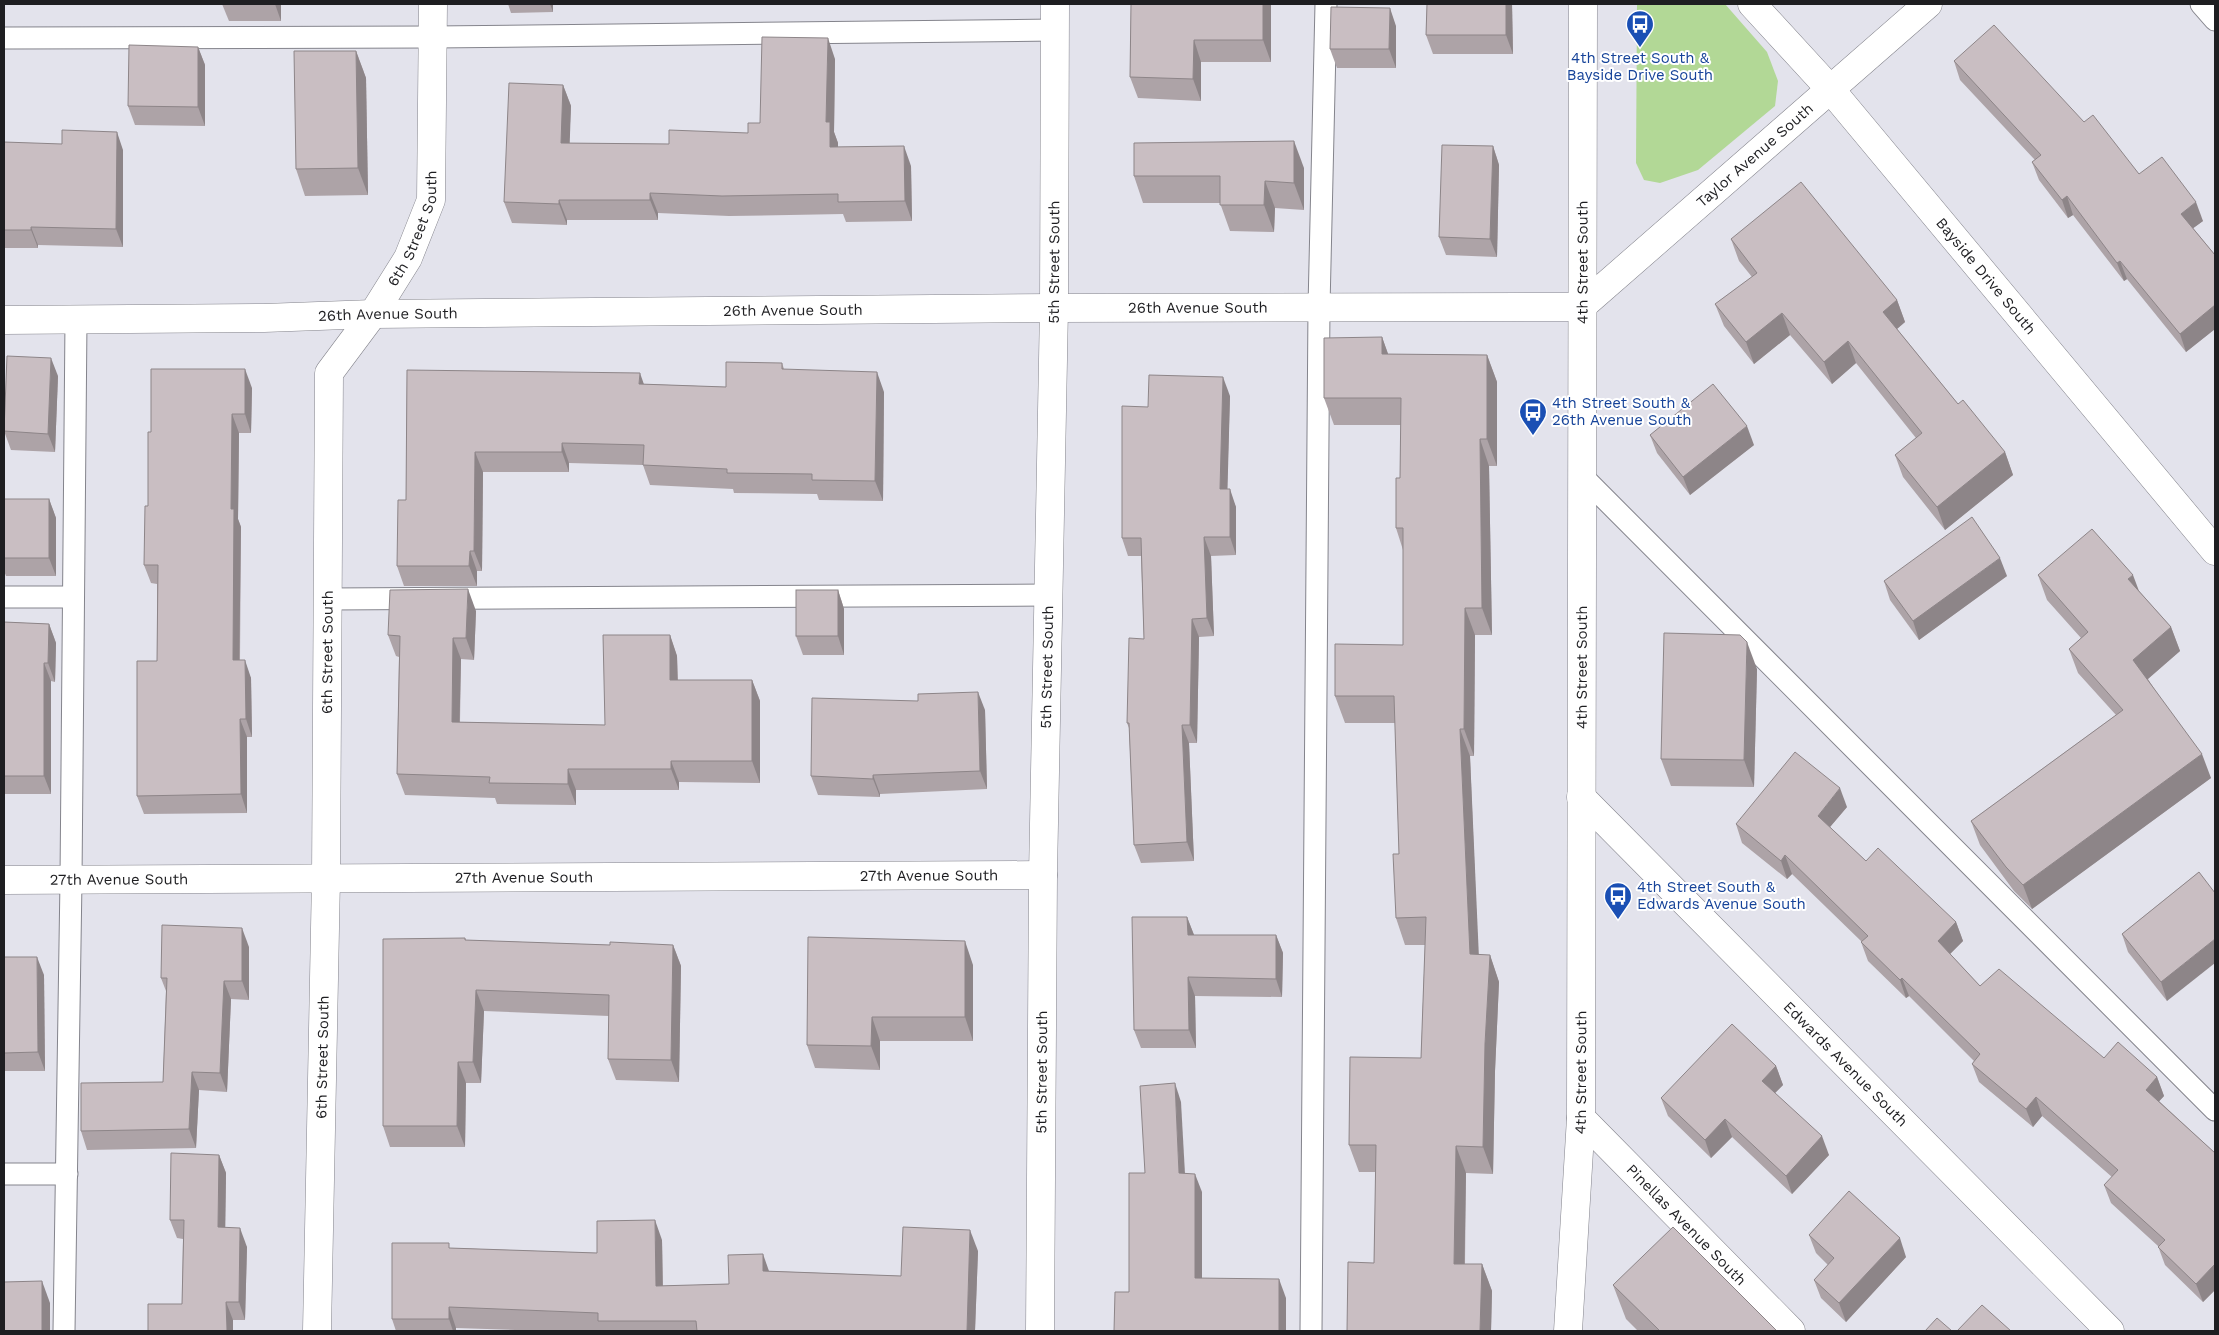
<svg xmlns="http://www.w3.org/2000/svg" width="2219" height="1335" font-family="'Work Sans',sans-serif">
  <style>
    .green { fill: #b2d896 }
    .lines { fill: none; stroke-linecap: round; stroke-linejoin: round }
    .service-casing { stroke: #84848c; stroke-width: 23 }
    .minor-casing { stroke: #84848c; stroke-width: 29 }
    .tertiary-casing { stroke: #84848c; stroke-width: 29 }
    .service { stroke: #fff; stroke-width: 21 }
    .minor { stroke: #fff; stroke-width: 28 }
    .tertiary { stroke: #fff; stroke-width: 28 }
    .wall { fill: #ada3a7 }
    .shaded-wall { fill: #8d8588 }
    .building { fill: #c9bec2; stroke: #8d8588 }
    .labels { text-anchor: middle; stroke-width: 4; stroke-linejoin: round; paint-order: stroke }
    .transit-label { font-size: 15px; fill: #164399; stroke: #fff; text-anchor: start }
    .street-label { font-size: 15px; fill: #1e1e21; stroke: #fff }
  </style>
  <rect width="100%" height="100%" fill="#e3e3ec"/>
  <path class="green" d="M1637 4H1725L1767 52 1778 81 1775 106 1698 170 1660 183 1644 180 1636 163Z"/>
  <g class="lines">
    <g class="service-casing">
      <g id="service">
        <path d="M2201 4 2215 20"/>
        <path d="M4 38 433 37 1055 30"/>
        <path d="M1581 475 2215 1110"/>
        <path d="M4 597H73"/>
        <path d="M328 599 1049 595"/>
        <path d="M4 1174H67"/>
        <path d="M64 1331 71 880 76 320"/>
        <path d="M1311 1331 1319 307 1326 4"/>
      </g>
    </g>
    <g class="minor-casing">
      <g id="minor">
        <path id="s1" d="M1752 4 1831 90 2215 551"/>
        <path id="s2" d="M4 320 264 318 373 314 1054 308 1581 307 1928 4"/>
        <path id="s3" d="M1581 797 2110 1331"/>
        <path id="s4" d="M4 880 1043 875"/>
        <path id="s5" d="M1581 1118 1791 1331"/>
        <path id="s6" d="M317 1331 326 878 329 373 373 314 408 258 431 200 433 4"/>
        <path id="s7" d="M1040 1331 1043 875 1054 308 1055 4"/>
      </g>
    </g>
    <g class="tertiary-casing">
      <g id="tertiary">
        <path id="s8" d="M1568 1331 1581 1118 1583 4"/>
      </g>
    </g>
    <use href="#service" class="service"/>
    <use href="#minor" class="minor"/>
    <use href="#tertiary" class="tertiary"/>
  </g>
  <g class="wall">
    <path d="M222 4H281V21H229Z"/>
    <path d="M508 4H553V12L511 13Z"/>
    <path d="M1131 4H1271V62H1201V101L1138 98 1130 77Z"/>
    <path d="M1427 4H1512L1513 54H1433L1426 35Z"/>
    <path d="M1396 26V68H1337L1330 49Z"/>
    <path d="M198 47 205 65V126L135 125 128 106Z"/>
    <path d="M356 51 366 78 368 195 305 196 296 169Z"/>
    <path d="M835 59 834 132 838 143V147L911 166 912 221 846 222 843 214 729 216 658 213V220H567V225L512 223 504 202 563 85 571 106 569 143 669 144 748 133Z"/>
    <path d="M1954 61 2084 122 2139 174 2203 221 2193 228 2215 255V329L2186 352 2127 279 2124 281 2073 215 2068 218 2039 180 2032 162 2035 160 1960 80Z"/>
    <path d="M4 142 123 150V247L38 245V248H4Z"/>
    <path d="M1493 146 1499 165 1497 257 1446 255 1439 237Z"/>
    <path d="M1304 168V210L1275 208 1274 232 1230 231 1220 203H1143L1134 176Z"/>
    <path d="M1731 239 1897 300 1905 322 1897 329 1958 404 2005 452 2013 475 1945 530 1903 477 1895 455 1916 438 1856 363 1832 384 1790 335 1754 364 1724 326 1715 304 1752 277 1739 261Z"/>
    <path d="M1382 337 1388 354 1487 355 1497 382V466H1489L1492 635H1475L1474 756H1470L1478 955H1490L1499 982 1495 1071 1493 1174 1466 1173 1465 1264H1482L1492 1291 1491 1331H1347L1374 1263 1376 1172H1359L1349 1145 1421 1058 1425 945H1405L1396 918 1399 854 1395 723H1345L1335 696 1403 645V550L1396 528 1400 478 1401 425H1334L1324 398Z"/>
    <path d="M782 363 784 369 884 392 883 501 819 500 817 494 734 493 733 489 650 485 643 465 569 463V472H483L482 571H477V586H404L397 566 406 500 407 370 644 384 726 387Z"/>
    <path d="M58 376 55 452 11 450 4 431Z"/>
    <path d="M252 388 251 433H239L238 519 241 527 240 660 251 678 252 737H247V813L144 814 137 796 157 661V584L151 583 144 565 148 506Z"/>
    <path d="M1230 396 1227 489 1236 507V555L1211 556 1214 636 1199 637 1197 743H1189L1194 861 1141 863 1134 845 1129 728 1127 723 1144 639 1141 556H1128L1122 538 1148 407Z"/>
    <path d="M1650 435 1754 445 1690 495 1657 453Z"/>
    <path d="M4 499H49L56 518V576H6L4 571Z"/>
    <path d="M2038 575 2139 591 2171 627 2180 651 2148 679 2211 778 2032 909 2014 891 1980 845 1971 821 2116 715 2078 673 2069 649 2081 638 2047 600Z"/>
    <path d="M2007 576 1919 640 1890 600 1884 581Z"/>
    <path d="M838 590 844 609V655H803L796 636Z"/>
    <path d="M476 611 474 660 461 659 460 722 605 725 670 635 677 656 678 680H752L760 701V783L679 782V790H576V805L497 804 495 798 405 795 397 774 399 657 396 656 388 635Z"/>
    <path d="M4 622 49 624 56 643 55 682 51 681V794H4Z"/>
    <path d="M1757 669 1754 787 1671 786 1661 759Z"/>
    <path d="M985 710 987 789 880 794V797L818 795 811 776Z"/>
    <path d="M1847 807 1830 827 1866 861 1956 922 1963 941 1950 954 1980 986 2104 1058 2157 1077 2164 1096 2159 1101 2215 1153V1290L2203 1302 2165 1265 2158 1246 2111 1203 2104 1185 2112 1177 2042 1116 2033 1127 1979 1082 1972 1064 1974 1061 1909 996 1906 998 1868 961 1861 942H1862L1792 874 1787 879 1742 843 1736 824Z"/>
    <path d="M2199 872 2167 1001 2128 952 2122 934Z"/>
    <path d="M1187 917 1194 935H1276L1283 953 1282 997 1195 996 1196 1048H1141L1134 1030Z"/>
    <path d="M465 938 466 940 610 945H673L681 966 679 1082 616 1080 608 1059 609 1016 484 1011 481 1083H466L465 1147H390L383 1126Z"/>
    <path d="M249 947V1000L231 999 227 1092 199 1090 196 1148 87 1150 81 1131 163 1082 166 991 161 978Z"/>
    <path d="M4 957 44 975 45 1071H4Z"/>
    <path d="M973 965V1041H880V1070L815 1068 807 1045Z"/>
    <path d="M1776 1066 1783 1085 1775 1093 1829 1155 1792 1194 1732 1137 1711 1158 1668 1116 1661 1098Z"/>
    <path d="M219 1155 226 1173 225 1228 247 1247 245 1320H233L182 1304 183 1239 177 1238 170 1220Z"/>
    <path d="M1809 1235 1906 1257 1846 1322 1821 1298 1814 1280 1828 1265 1816 1253Z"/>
    <path d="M662 1240 663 1286 729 1284 769 1271 901 1276 978 1251 975 1331H545L456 1328V1331H396L392 1319 451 1248 597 1253Z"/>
    <path d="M1613 1285 1777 1331H1638L1626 1319Z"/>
  </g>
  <g class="shaded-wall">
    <path d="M275 4H281V21Z"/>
    <path d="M550 4H553V12Z"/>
    <path d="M1263 4H1271V62L1263 40Z"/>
    <path d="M1506 4H1512L1513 54 1506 35Z"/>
    <path d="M1390 8 1396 26V68L1389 49Z"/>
    <path d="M828 38 835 59 834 132 838 143V168L830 147 826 122Z"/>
    <path d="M1194 40 1201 62V101L1193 79Z"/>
    <path d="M198 47 205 65V126L198 107Z"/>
    <path d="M356 51 366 78 368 195 358 168Z"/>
    <path d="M563 85 571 106 569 163 561 143Z"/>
    <path d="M117 132 123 150V247L116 229Z"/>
    <path d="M1294 141 1304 168V210L1294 183Z"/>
    <path d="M904 146 911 166 912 221 905 201Z"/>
    <path d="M1493 146 1499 165 1497 257 1490 239Z"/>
    <path d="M1265 181 1275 208 1274 232 1264 205Z"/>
    <path d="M650 193 658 213V220L650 200Z"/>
    <path d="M2067 196 2073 215 2068 218 2062 200Z"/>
    <path d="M559 200 567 220V225L559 204Z"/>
    <path d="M2196 202 2203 221 2188 232 2181 214Z"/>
    <path d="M31 227 38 245V248L31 230Z"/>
    <path d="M2120 261 2127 279 2124 281 2117 263Z"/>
    <path d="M1897 300 1905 322 1891 334 1883 312Z"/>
    <path d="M2215 305V329L2186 352 2180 334Z"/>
    <path d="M1782 313 1790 335 1754 364 1746 342Z"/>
    <path d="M1382 337 1392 365 1382 354Z"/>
    <path d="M1848 341 1856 363 1832 384 1824 362Z"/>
    <path d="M1487 355 1497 382V466L1487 439Z"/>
    <path d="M51 358 58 376 55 452 48 434Z"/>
    <path d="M245 369 252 388 251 433 245 414Z"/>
    <path d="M877 372 884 392 883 501 875 481Z"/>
    <path d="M640 373 647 393 639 384Z"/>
    <path d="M1223 377 1230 396 1227 507 1220 489Z"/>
    <path d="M232 414 239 433 238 519 241 527 239 679 233 660 231 509Z"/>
    <path d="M1747 426 1754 445 1690 495 1683 477Z"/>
    <path d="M1480 439 1489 466 1492 635 1482 608Z"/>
    <path d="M562 443 569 463V472L562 452Z"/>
    <path d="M475 452 483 472 482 571 474 551Z"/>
    <path d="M2005 452 2013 475 1945 530 1937 507Z"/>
    <path d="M1230 489 1236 507V555L1230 537Z"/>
    <path d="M49 499 56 518V576L49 558Z"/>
    <path d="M1204 537 1211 556 1214 636 1207 618Z"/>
    <path d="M470 551 477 571V586L469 566Z"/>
    <path d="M2000 558 2007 576 1919 640 1913 621Z"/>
    <path d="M2133 575 2142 599 2128 579Z"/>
    <path d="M468 589 476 611 474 660 466 638Z"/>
    <path d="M838 590 844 609V655L838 636Z"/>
    <path d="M1465 608 1475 635 1474 756 1464 729Z"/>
    <path d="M1192 619 1199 637 1197 743 1190 725Z"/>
    <path d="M49 624 56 643 55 682 48 663Z"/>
    <path d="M2171 627 2180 651 2142 684 2133 660Z"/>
    <path d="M670 635 677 656 678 701 670 680Z"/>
    <path d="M453 638 461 659 459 743 452 722Z"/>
    <path d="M1747 642 1757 669 1754 787 1744 760Z"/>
    <path d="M245 660 251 678 252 737 246 719Z"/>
    <path d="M44 663 51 681V794L44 776Z"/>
    <path d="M752 680 760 701V783L752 761Z"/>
    <path d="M978 692 985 710 987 789 980 771Z"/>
    <path d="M240 719 247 737V813L241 794Z"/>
    <path d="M1182 725 1189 743 1194 861 1187 842Z"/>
    <path d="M1460 729 1470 756 1480 981 1470 954Z"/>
    <path d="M2202 754 2211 778 2032 909 2023 885Z"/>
    <path d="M671 761 679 782V790L671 769Z"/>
    <path d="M568 769 576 790V805L568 784Z"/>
    <path d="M873 775 880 794V797L873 779Z"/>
    <path d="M1840 788 1847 807 1824 834 1818 816Z"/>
    <path d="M1785 855 1792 874 1787 879 1781 861Z"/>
    <path d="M1187 917 1194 935H1188Z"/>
    <path d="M1956 922 1963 941 1945 959 1938 941Z"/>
    <path d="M242 928 249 947V1000L242 981Z"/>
    <path d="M1276 935 1283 953 1282 997 1276 979Z"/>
    <path d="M2215 939V963L2167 1001 2161 982Z"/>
    <path d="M965 941 973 965V1041L965 1017Z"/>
    <path d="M673 945 681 966 679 1082 671 1060Z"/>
    <path d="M1490 955 1499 982 1495 1071 1493 1174 1483 1147 1485 1044Z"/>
    <path d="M37 957 44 975 45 1071 38 1052Z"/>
    <path d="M1188 977 1195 996 1196 1048 1189 1030Z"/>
    <path d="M1902 978 1909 996 1906 998 1900 980Z"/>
    <path d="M224 981 231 999 227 1092 220 1073Z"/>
    <path d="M476 990 484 1011 481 1083 473 1062Z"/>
    <path d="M872 1017 880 1041V1070L871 1046Z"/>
    <path d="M458 1062 466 1083 465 1147 457 1126Z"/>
    <path d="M1776 1066 1783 1085 1769 1099 1762 1081Z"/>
    <path d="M192 1072 199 1090 196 1148 189 1129Z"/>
    <path d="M2157 1077 2164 1096 2153 1108 2146 1090Z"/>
    <path d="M1175 1083 1181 1102 1186 1192 1179 1173Z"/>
    <path d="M2036 1097 2042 1116 2033 1127 2026 1109Z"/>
    <path d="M1725 1119 1732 1137 1711 1158 1705 1140Z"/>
    <path d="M1822 1136 1829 1155 1792 1194 1786 1176Z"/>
    <path d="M1456 1146 1466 1173 1464 1291 1454 1264Z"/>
    <path d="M219 1155 226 1173 225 1246 218 1227Z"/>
    <path d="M1195 1174 1202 1192V1297L1195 1278Z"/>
    <path d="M655 1220 662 1240 663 1307 656 1286Z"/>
    <path d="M240 1228 247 1247 245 1320 239 1302Z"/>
    <path d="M970 1230 978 1251 975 1331H967Z"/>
    <path d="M1900 1238 1906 1257 1846 1322 1839 1303Z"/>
    <path d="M763 1254 770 1274 763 1271Z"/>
    <path d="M1482 1264 1492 1291 1491 1331H1480Z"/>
    <path d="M2215 1264V1290L2203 1302 2196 1284Z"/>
    <path d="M1279 1279 1286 1298V1331H1279Z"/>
    <path d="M42 1281 50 1303V1331H42Z"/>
    <path d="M226 1302 233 1320V1331H227Z"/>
    <path d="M449 1307 456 1328V1331H453L449 1319Z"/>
  </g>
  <g class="building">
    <path d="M1131 4H1263V40H1194L1193 79 1130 77Z"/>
    <path d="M1427 4H1506V35H1426Z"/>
    <path d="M1331 7 1390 8 1389 49H1330Z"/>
    <path d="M1994 25 2084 122 2093 115 2139 174 2162 157 2196 202 2181 214 2215 255V305L2180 334 2120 261 2117 263 2067 196 2062 200 2032 162 2041 155 1954 61Z"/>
    <path d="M762 37 828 38 826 122H830V147L904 146 905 201 838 202V194L722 196 650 193V200H559V204L504 202 509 83 563 85 561 143 669 144V130L748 133V123H760Z"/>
    <path d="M129 45 198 47V107L128 106Z"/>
    <path d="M294 51H356L358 168 296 169Z"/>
    <path d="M62 130 117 132 116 229 31 227V230H4V142L62 144Z"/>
    <path d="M1294 141V183L1265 181 1264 205H1220V176H1134V143Z"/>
    <path d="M1442 145 1493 146 1490 239 1439 237Z"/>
    <path d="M1801 182 1897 300 1883 312 1958 404 1963 400 2005 452 1937 507 1895 455 1922 433 1848 341 1824 362 1782 313 1746 342 1715 304 1757 273 1731 239Z"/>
    <path d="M1382 337V354L1487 355V439H1480L1482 608H1465L1464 729H1460L1470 954 1490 955 1485 1044 1483 1147 1456 1146 1454 1264H1482L1480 1331H1347L1348 1262 1374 1263 1376 1145H1349L1350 1057 1421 1058 1426 917 1396 918 1393 854H1399L1394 696H1335V644L1403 645V528H1396V478H1400L1401 398H1324V338Z"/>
    <path d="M7 356 51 358 48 434 4 431Z"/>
    <path d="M726 362 782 363V369L877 372 875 481 812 480V474L727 473V469L643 465 644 445 562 443V452H475L474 551H470L469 566H397L398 500H406L407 370 640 373 639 384 726 387Z"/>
    <path d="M151 369H245V414H232L231 509H234L233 660H245L246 719H240L241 794 137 796V661H157L158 565H144L145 506H148V432H151Z"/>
    <path d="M1149 375 1223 377 1220 489H1230V537H1204L1207 618 1192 619 1190 725H1182L1187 842 1134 845 1129 723H1127L1129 638 1144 639 1141 538H1122V406L1148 407Z"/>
    <path d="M1713 384 1747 426 1683 477 1650 435Z"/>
    <rect x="4" y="499" width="45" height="59"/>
    <path d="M1972 517 2000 558 1913 621 1884 581Z"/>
    <path d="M2092 529 2133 575 2128 579 2171 627 2133 660 2202 754 2023 885 2006 867 1971 821 2123 710 2069 649 2088 632 2038 575Z"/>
    <path d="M468 589 466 638H453L452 722 605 725 603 635H670V680H752V761H671V769H568V784L489 783 490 777 397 774 400 636 388 635 390 590Z"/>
    <rect x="796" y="590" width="42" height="46"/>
    <path d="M4 622 49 624 48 663H44V776H4Z"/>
    <path d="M1664 633 1740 635 1747 642 1744 760 1661 759Z"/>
    <path d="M978 692 980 771 873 775V779L811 776 812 698 918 701V694Z"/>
    <path d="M1795 752 1840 788 1818 816 1866 861 1878 848 1956 922 1938 941 1980 986 1999 969 2104 1058 2118 1042 2157 1077 2146 1090 2215 1153V1264L2196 1284 2158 1247 2165 1240 2104 1185 2118 1170 2036 1097 2026 1109 1972 1064 1980 1054 1902 978 1900 980 1861 942 1868 936 1785 855 1781 861 1736 824Z"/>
    <path d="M2199 872 2215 893V939L2161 982 2122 934Z"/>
    <path d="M1132 917H1187L1188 935H1276V979L1188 977 1189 1030H1134Z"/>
    <path d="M162 925 242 928V981H224L220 1073 192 1072 189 1129 81 1131V1083L163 1082 167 978H161Z"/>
    <path d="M808 937 965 941V1017H872L871 1046 807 1045Z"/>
    <path d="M465 938V940L610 945V942L673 945 671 1060 608 1059 609 995 476 990 473 1062H458L457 1126H383V939Z"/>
    <path d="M4 957H37L38 1052 4 1053Z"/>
    <path d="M1732 1024 1776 1066 1762 1081 1822 1136 1786 1176 1725 1119 1705 1140 1661 1098Z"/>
    <path d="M1175 1083 1179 1173 1195 1174V1278L1279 1279V1331H1114L1115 1292H1129V1173H1145L1140 1086Z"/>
    <path d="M171 1153 219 1155 218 1227 240 1228 239 1302H226L227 1331H148V1304H182L184 1220H170Z"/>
    <path d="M1849 1191 1900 1238 1839 1303 1814 1280 1834 1258 1809 1235Z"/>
    <path d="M655 1220 656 1286 729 1284 728 1255 763 1254V1271L901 1276 903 1227 970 1230 967 1331H697L696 1321H598V1313L449 1307V1319H392V1243H449V1248L597 1253V1221Z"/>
    <path d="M1673 1227 1777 1331H1660L1613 1285Z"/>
    <path d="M42 1281V1331H4V1282Z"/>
    <path d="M1982 1305 2011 1331H1957Z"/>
    <path d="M1937 1318 1952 1331H1925Z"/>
  </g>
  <defs>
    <g id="bus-pin" transform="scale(1.4375)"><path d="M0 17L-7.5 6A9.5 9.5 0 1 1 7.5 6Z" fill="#1a4fb4" stroke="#fff"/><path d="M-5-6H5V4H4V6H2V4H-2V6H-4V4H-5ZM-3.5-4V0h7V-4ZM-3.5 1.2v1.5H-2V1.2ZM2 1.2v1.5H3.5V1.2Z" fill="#fff"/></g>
  </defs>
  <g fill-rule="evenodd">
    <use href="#bus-pin" x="1640" y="24"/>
    <use href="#bus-pin" x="1533" y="412"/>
    <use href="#bus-pin" x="1618" y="896"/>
  </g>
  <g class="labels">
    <g class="transit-label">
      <text x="1640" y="63" text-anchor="middle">4th Street South &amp;<tspan x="1640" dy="17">Bayside Drive South</tspan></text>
      <text x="1552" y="408">4th Street South &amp;<tspan x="1552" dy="17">26th Avenue South</tspan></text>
      <text x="1637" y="892">4th Street South &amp;<tspan x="1637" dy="17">Edwards Avenue South</tspan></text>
    </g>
    <g class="street-label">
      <text dy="5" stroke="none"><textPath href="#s2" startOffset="1808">Taylor Avenue South</textPath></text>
      <text dy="5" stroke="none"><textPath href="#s6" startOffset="1128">6th Street South</textPath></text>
      <text dy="5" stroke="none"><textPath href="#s7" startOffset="1069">5th Street South</textPath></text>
      <text dy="5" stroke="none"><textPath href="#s8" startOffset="1069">4th Street South</textPath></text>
      <text dy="5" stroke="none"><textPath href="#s1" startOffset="359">Bayside Drive South</textPath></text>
      <text dy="5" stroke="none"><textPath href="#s2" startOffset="1194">26th Avenue South</textPath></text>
      <text dy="5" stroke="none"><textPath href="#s2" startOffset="789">26th Avenue South</textPath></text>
      <text dy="5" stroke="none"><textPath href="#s2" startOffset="384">26th Avenue South</textPath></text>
      <text dy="5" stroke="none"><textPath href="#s6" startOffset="679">6th Street South</textPath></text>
      <text dy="5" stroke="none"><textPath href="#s7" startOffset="664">5th Street South</textPath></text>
      <text dy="5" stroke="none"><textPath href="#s8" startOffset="664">4th Street South</textPath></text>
      <text dy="5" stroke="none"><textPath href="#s4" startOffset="925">27th Avenue South</textPath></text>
      <text dy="5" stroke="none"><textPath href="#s4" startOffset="520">27th Avenue South</textPath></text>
      <text dy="5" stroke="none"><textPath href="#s4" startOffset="115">27th Avenue South</textPath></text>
      <text dy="5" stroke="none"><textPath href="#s6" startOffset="274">6th Street South</textPath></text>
      <text dy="5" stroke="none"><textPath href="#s3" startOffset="376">Edwards Avenue South</textPath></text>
      <text dy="5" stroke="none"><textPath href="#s7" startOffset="259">5th Street South</textPath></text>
      <text dy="5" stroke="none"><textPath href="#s8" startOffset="259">4th Street South</textPath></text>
      <text dy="5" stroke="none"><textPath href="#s5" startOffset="150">Pinellas Avenue South</textPath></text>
    </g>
  </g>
  <rect width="2219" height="1335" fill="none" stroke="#1e1e21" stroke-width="10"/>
</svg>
